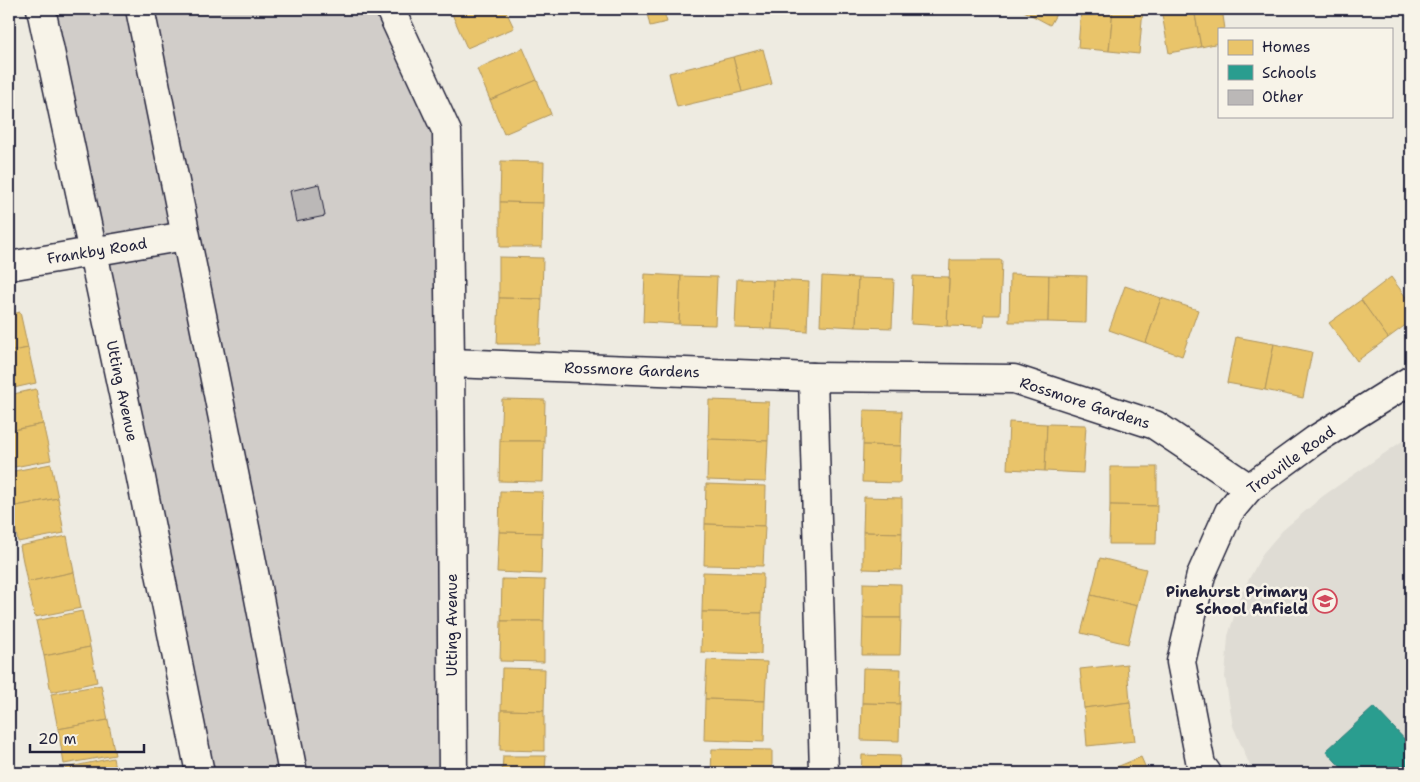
<svg xmlns="http://www.w3.org/2000/svg" width="1420" height="782" font-family="'Shantell Sans',sans-serif">
  <style>
    .built { fill: #dfdcd4 }
    .green { fill: #d1cdc9; stroke: #7a7882 }
    .homes { fill: #e9c46a; stroke: #ad935c }
    .schools { fill: #2a9d8f; stroke: #287876 }
    .building { fill: #bbb8b7; stroke: #22223b }
    .lines { fill: none; stroke-linecap: round; stroke-linejoin: round }
    .minor-casing { stroke: #22223b; stroke-width: 31 }
    .tertiary-casing { stroke: #22223b; stroke-width: 31 }
    .minor { stroke: #f7f3e8; stroke-width: 28 }
    .tertiary { stroke: #f7f3e8; stroke-width: 28 }
    .labels { text-anchor: middle; stroke-width: 5; stroke-linejoin: round; paint-order: stroke }
    .street-label { font-size: 15px; fill: #22223b; stroke: #f7f3e8 }
    .poi-label { font-size: 15px; font-weight: bold; fill: #22223b; stroke: #f7f3e8; text-anchor: end }
  </style>
  <rect width="100%" height="100%" fill="#eeebe1"/>
  <filter id="ink" filterUnits="userSpaceOnUse"><feTurbulence type="fractalNoise" baseFrequency=".02" numOctaves="2"/><feDisplacementMap in="SourceGraphic" scale="10" xChannelSelector="R" yChannelSelector="G"/><feConvolveMatrix kernelMatrix="1 2 1 2 8 2 1 2 1" color-interpolation-filters="sRGB"/></filter>
  <g filter="url(#ink)">
    <path class="built" d="M1411 435V773H1253L1233 726 1225 677 1228 636 1241 594 1263 553 1282 531 1323 496Z"/>
    <path class="green" d="M41 9H390L447 132 453 773H200Z"/>
    <g class="homes">
      <path d="M450 9H465L452 14Z"/>
      <path d="M465 9H505L514 28 467 48 452 14Z"/>
      <path d="M646 9H663L667 22 650 26Z"/>
      <path d="M1023 9H1059L1050 25 1022 10Z"/>
      <path d="M1081 9H1113L1109 51 1078 48Z"/>
      <path d="M1113 9H1143L1139 54 1109 51Z"/>
      <path d="M1161 9H1194L1201 47 1169 53Z"/>
      <path d="M1194 9H1222L1225 29H1219V43L1201 47Z"/>
      <path d="M523 48 537 80 490 100 477 69Z"/>
      <path d="M763 49 772 84 742 92 733 57Z"/>
      <path d="M733 57 742 92 677 107 669 73Z"/>
      <path d="M537 80 551 114 504 134 490 100Z"/>
      <path d="M501 161 544 162 543 203 500 202Z"/>
      <path d="M500 202 543 203 542 247H500Z"/>
      <path d="M499 257 543 258 542 299 499 298Z"/>
      <path d="M950 260H1002L1000 315H984L983 327 947 326Z"/>
      <path d="M645 274 681 276 679 324 643 322Z"/>
      <path d="M1010 274 1049 275 1048 322H1009Z"/>
      <path d="M1049 275 1087 276 1086 323 1048 322Z"/>
      <path d="M681 276 717 277 715 325 679 324Z"/>
      <path d="M822 276 858 278 856 327 820 325Z"/>
      <path d="M913 276 949 277 947 326 911 324Z"/>
      <path d="M1391 277 1411 304V321L1388 338 1361 300Z"/>
      <path d="M858 278 894 279 892 328 856 327Z"/>
      <path d="M737 279 773 280 772 329 735 328Z"/>
      <path d="M773 280 809 282 807 331 772 329Z"/>
      <path d="M1125 286 1161 298 1146 343 1109 330Z"/>
      <path d="M499 298 542 299 540 344H497Z"/>
      <path d="M1161 298 1198 310 1182 356 1146 343Z"/>
      <path d="M1361 300 1388 338 1357 361 1329 323Z"/>
      <path d="M20 312 28 348 9 352V315Z"/>
      <path d="M1236 337 1274 344 1265 390 1227 383Z"/>
      <path d="M1274 344 1312 352 1303 398 1265 390Z"/>
      <path d="M28 348 36 383 9 389V352Z"/>
      <path d="M36 389 43 424 9 431V395Z"/>
      <path d="M502 399 545 400 544 441H500Z"/>
      <path d="M709 400 769 402 768 441 708 439Z"/>
      <path d="M864 410 902 411 901 446 863 445Z"/>
      <path d="M1009 422 1047 424 1045 471 1007 469Z"/>
      <path d="M43 424 51 460 9 468V431Z"/>
      <path d="M1047 424 1086 425 1083 473 1045 471Z"/>
      <path d="M708 439 768 441 766 482 707 480Z"/>
      <path d="M500 441H544L543 482 499 481Z"/>
      <path d="M863 445 901 446 900 483 862 482Z"/>
      <path d="M51 464 58 498 11 507 9 496V472Z"/>
      <path d="M1110 467H1157V506L1110 505Z"/>
      <path d="M706 484 766 486 765 526 705 524Z"/>
      <path d="M500 491 543 492 542 533 499 532Z"/>
      <path d="M864 497 902 498V533L863 532Z"/>
      <path d="M58 498 64 533 18 542 11 507Z"/>
      <path d="M1110 505 1157 506 1156 544H1109Z"/>
      <path d="M705 524 765 526 763 566 704 565Z"/>
      <path d="M499 532 542 533 541 574 497 572Z"/>
      <path d="M863 532 902 533 901 570 863 569Z"/>
      <path d="M67 536 74 572 27 582 20 546Z"/>
      <path d="M1100 558 1146 569 1137 606 1091 595Z"/>
      <path d="M74 572 81 608 35 617 27 582Z"/>
      <path d="M703 572 763 574 762 613 702 612Z"/>
      <path d="M502 579 545 580 544 621H501Z"/>
      <path d="M863 583 901 584V618H863Z"/>
      <path d="M1091 595 1137 606 1128 644 1081 633Z"/>
      <path d="M82 611 90 647 44 656 36 621Z"/>
      <path d="M702 612 762 613 761 654 701 652Z"/>
      <path d="M863 618H901L900 655H862Z"/>
      <path d="M501 621H544V662L500 661Z"/>
      <path d="M90 647 97 682 51 692 44 656Z"/>
      <path d="M707 660 767 662 765 701 705 699Z"/>
      <path d="M1127 664 1130 702 1084 708 1080 669Z"/>
      <path d="M502 668 545 669 544 711 501 710Z"/>
      <path d="M863 668 901 669 900 704 862 703Z"/>
      <path d="M101 685 108 720 58 729 51 694Z"/>
      <path d="M705 699 765 701 764 742 704 740Z"/>
      <path d="M1130 702 1135 741 1087 746 1084 708Z"/>
      <path d="M862 703 900 704 899 741 861 740Z"/>
      <path d="M501 710 544 711V751L500 750Z"/>
      <path d="M108 720 115 755 64 764 58 729Z"/>
      <path d="M712 749 772 750V773H711Z"/>
      <path d="M862 755 900 756 899 773H861Z"/>
      <path d="M503 756H546L545 773H502Z"/>
      <path d="M1141 757 1148 773H1102Z"/>
      <path d="M113 758 116 773H66L65 768Z"/>
    </g>
    <path class="schools" d="M1374 707 1411 746V773H1346L1326 751Z"/>
    <path class="building" d="M319 184 325 216 296 222 290 191Z"/>
    <g class="lines">
      <g class="minor-casing">
        <g id="minor">
          <path d="M390 9 447 132 450 363 453 773"/>
          <path d="M9 266 185 236"/>
          <path d="M450 363 813 377"/>
          <path d="M824 773 813 377 1014 379 1155 425 1249 488"/>
          <path d="M1207 773 1201 765 1181 662 1201 575 1229 512 1249 488 1315 440 1411 380"/>
        </g>
      </g>
      <g class="tertiary-casing">
        <g id="tertiary">
          <path d="M41 9 140 473 200 773"/>
          <path d="M140 9 251 557 293 773"/>
        </g>
      </g>
      <use href="#minor" class="minor"/>
      <use href="#tertiary" class="tertiary"/>
    </g>
  </g>
  <defs>
    <g id="school-ring" transform="scale(1.25)"><circle r="9.5" fill="#f7f3e8" stroke="#d1495b" stroke-width="1.5"/><path d="M0-5L7-2L0 1L-7-2ZM-4 1L0 2.5L4 1V4Q0 6-4 4Z" fill="#d1495b"/></g>
  </defs>
  <g fill-rule="evenodd">
    <use href="#school-ring" x="1325" y="601"/>
  </g>
  <g class="labels">
    <g class="street-label">
      <text transform="translate(97 251) rotate(-9)" y="5">Frankby Road</text>
      <text transform="translate(632 370) rotate(2)" y="5">Rossmore Gardens</text>
      <text transform="translate(122 391) rotate(78)" y="5">Utting Avenue</text>
      <text transform="translate(1085 403) rotate(18)" y="5">Rossmore Gardens</text>
      <text transform="translate(1291 460) rotate(-36)" y="5">Trouville Road</text>
      <text transform="translate(452 625) rotate(-90)" y="5">Utting Avenue</text>
    </g>
    <g class="poi-label">
      <text x="1308" y="597">Pinehurst Primary<tspan x="1308" dy="17">School Anfield</tspan></text>
    </g>
  </g>
  <rect width="1420" height="782" fill="none" stroke="#f7f3e8" stroke-width="30"/>
  <rect x="15" y="15" width="1390" height="752" fill="none" stroke="#22223b" stroke-width="2" filter="url(#ink)"/>
  <rect x="1218" y="28" width="175" height="90" fill="#f7f3e8" stroke="#a29fa3"/>
  <rect x="1228" y="40" width="25" height="15" fill="#e9c46a" stroke="#a29fa3"/>
  <text x="1262" y="52" font-size="15" fill="#22223b">Homes</text>
  <rect x="1228" y="65" width="25" height="15" fill="#2a9d8f" stroke="#a29fa3"/>
  <text x="1262" y="78" font-size="15" fill="#22223b">Schools</text>
  <rect x="1228" y="90" width="25" height="15" fill="#bbb8b7" stroke="#a29fa3"/>
  <text x="1262" y="102" font-size="15" fill="#22223b">Other</text>
  <path d="M30 744v8h114v-8" fill="none" stroke="#22223b" stroke-width="2.5"/>
  <text x="38" y="744" font-size="15" fill="#22223b" stroke="#f7f3e8" stroke-width="4" paint-order="stroke">20 m</text>
</svg>
